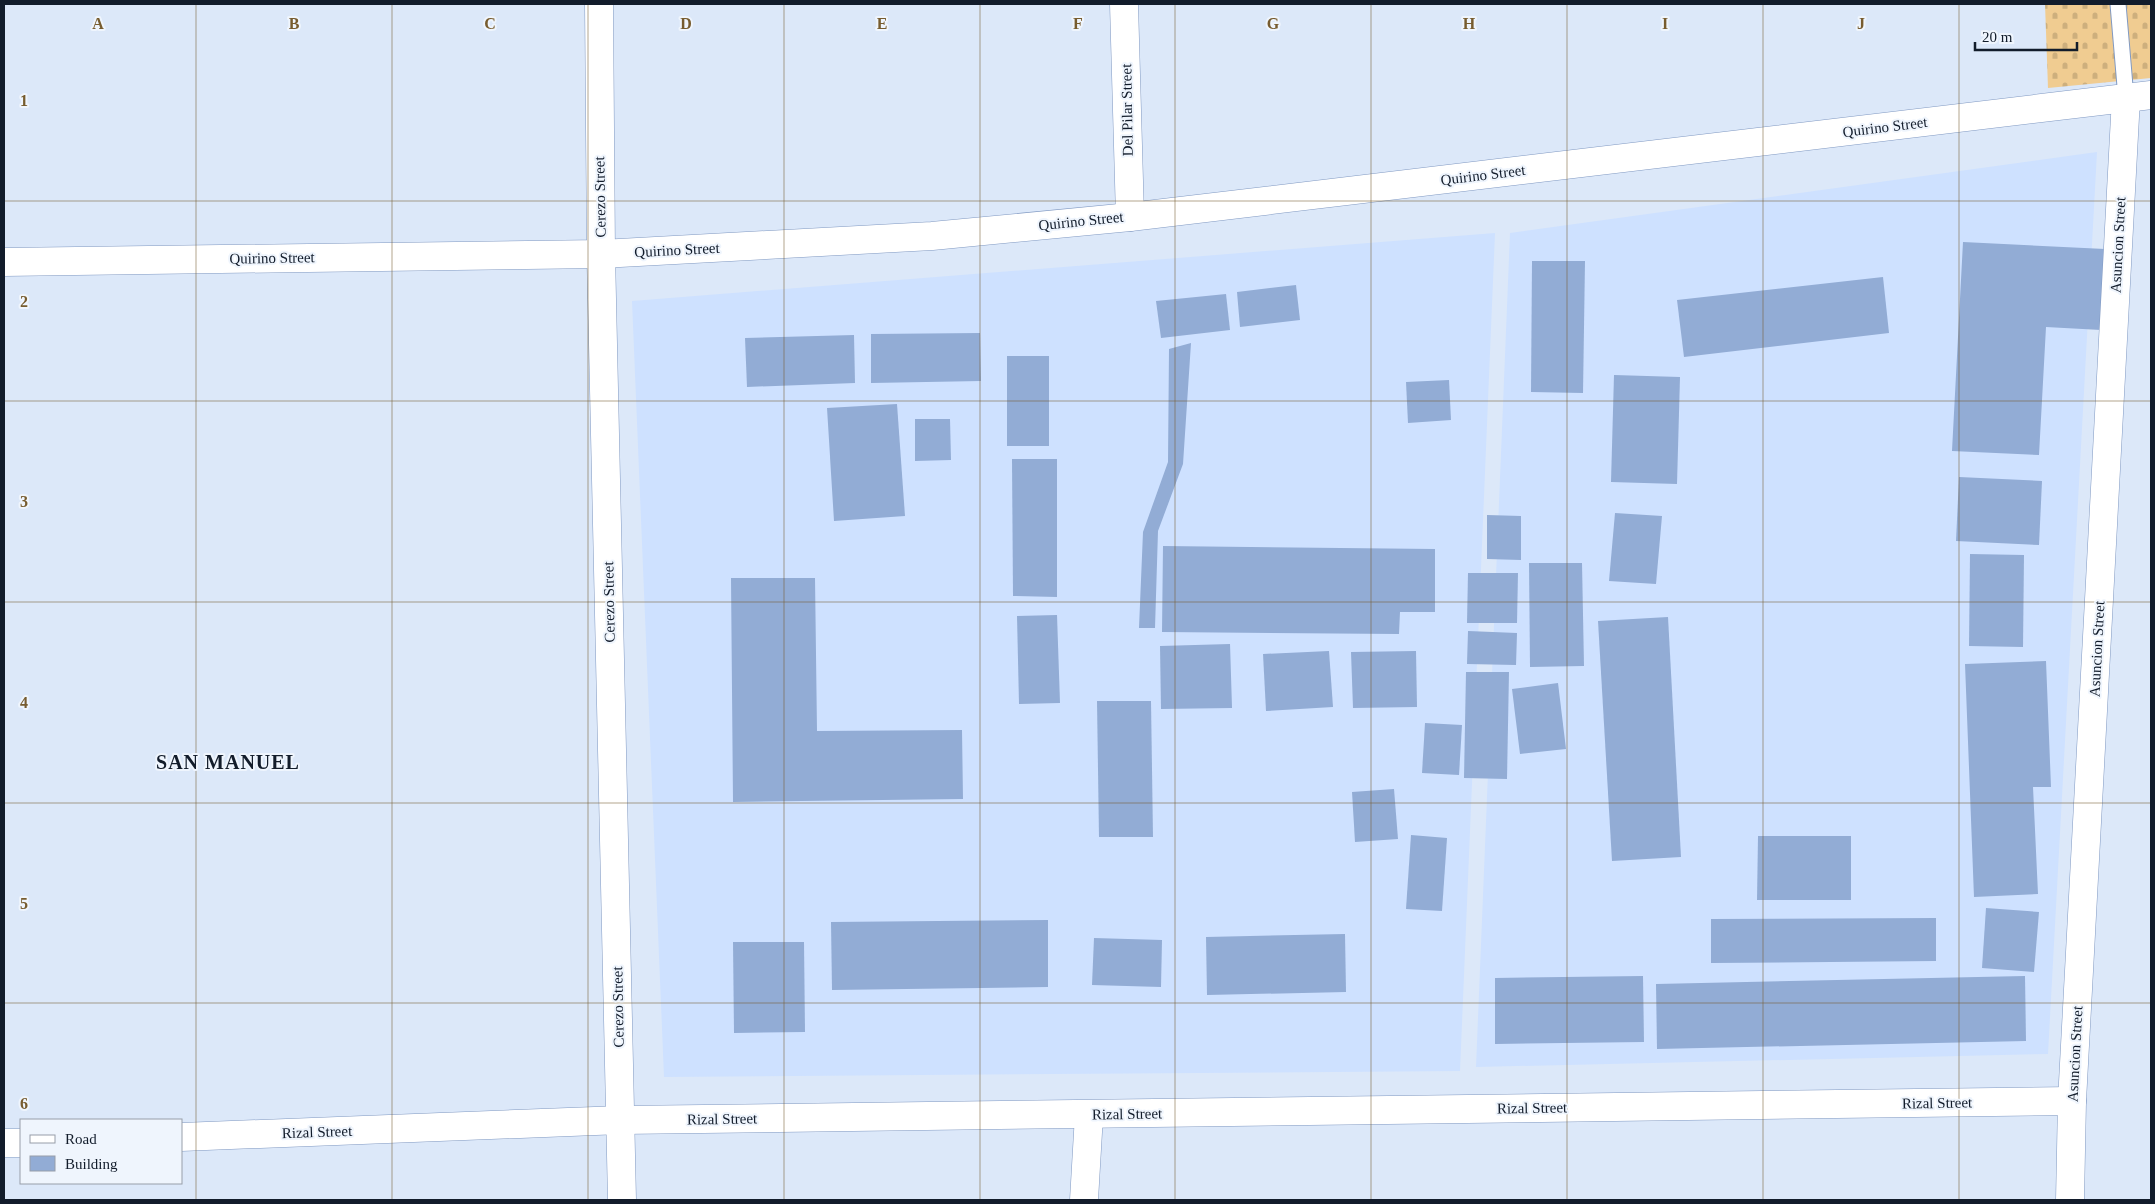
<svg xmlns="http://www.w3.org/2000/svg" width="2155" height="1204" font-family="'Times New Roman',serif">
  <style>
    .built { fill: #cee1ff }
    .cemetery { fill: url(#cemetery-stones) }
    .building { fill: #92acd5 }
    .lines { fill: none; stroke-linecap: round; stroke-linejoin: round }
    .service-casing { stroke: #8099c2; stroke-width: 17 }
    .minor-casing { stroke: #8099c2; stroke-width: 29 }
    .secondary-casing { stroke: #8099c2; stroke-width: 29 }
    .service { stroke: #fff; stroke-width: 15 }
    .minor { stroke: #fff; stroke-width: 28 }
    .secondary { stroke: #fff; stroke-width: 28 }
    .grid { fill: none; stroke: #775c2f; stroke-width: 1; stroke-opacity: 0.55 }
    .labels { text-anchor: middle; stroke-width: 4; stroke-linejoin: round; paint-order: stroke }
    .street-label { font-size: 15px; fill: #121c2b; stroke: #eff5fd }
    .district-label { font-size: 20px; font-weight: bold; letter-spacing: 1px; fill: #121c2b; stroke: #eff5fd }
    .grid-label { font-size: 16px; text-anchor: middle; font-weight: bold; fill: #775c2f; stroke: #eff5fd; stroke-width: 4; stroke-linejoin: round; paint-order: stroke }
  </style>
  <defs>
    <pattern id="cemetery-stones" width="16" height="16" patternUnits="userSpaceOnUse" patternTransform="scale(1.25)"><rect width="16" height="16" fill="#f0cc91"/><path d="M2 7V4a2 2 0 0 1 4 0v3zM10 15v-3a2 2 0 0 1 4 0v3z" fill="#cdaf7d"/></pattern>
  </defs>
  <rect width="100%" height="100%" fill="#dce8f9"/>
  <g class="built">
    <path d="M2097 152 2048 1054 1476 1067 1510 233Z"/>
    <path d="M1495 233 1460 1071 664 1077 632 301Z"/>
  </g>
  <path class="cemetery" d="M2045 4H2151V78L2048 88Z"/>
  <g class="building">
    <path d="M1963 242 2105 249 2101 330 2046 327 2039 455 1952 451Z"/>
    <path d="M1532 261H1585L1583 393 1531 392Z"/>
    <path d="M1883 277 1889 333 1684 357 1677 300Z"/>
    <path d="M1296 285 1300 320 1240 327 1237 292Z"/>
    <path d="M1226 294 1230 330 1161 338 1156 301Z"/>
    <path d="M980 333 981 381 871 383V334Z"/>
    <path d="M854 335 855 383 747 387 745 338Z"/>
    <path d="M1191 343 1183 464 1158 531 1155 628H1139L1143 532 1168 462 1169 349Z"/>
    <rect x="1007" y="356" width="42" height="90"/>
    <path d="M1614 375 1680 377 1677 484 1611 482Z"/>
    <path d="M1449 380 1451 420 1408 423 1406 382Z"/>
    <path d="M897 404 905 516 834 521 827 408Z"/>
    <path d="M915 419H950L951 460 915 461Z"/>
    <path d="M1012 459H1057V597L1013 596Z"/>
    <path d="M1959 477 2042 481 2039 545 1956 541Z"/>
    <path d="M1615 513 1662 516 1656 584 1609 581Z"/>
    <path d="M1487 515 1521 516V560L1487 559Z"/>
    <path d="M1163 546 1435 549V612H1400L1399 634 1162 632Z"/>
    <path d="M1970 554 2024 555 2023 647 1969 646Z"/>
    <path d="M1529 563H1582L1584 666 1530 667Z"/>
    <path d="M1468 573H1518L1517 623H1467Z"/>
    <path d="M731 578H815L817 731 962 730 963 799 733 802Z"/>
    <path d="M1057 615 1060 703 1019 704 1017 616Z"/>
    <path d="M1668 617 1681 857 1612 861 1598 621Z"/>
    <path d="M1468 631 1517 633 1516 665 1467 664Z"/>
    <path d="M1230 644 1232 708 1161 709 1160 646Z"/>
    <path d="M1329 651 1333 707 1266 711 1263 654Z"/>
    <path d="M1416 651 1417 707 1353 708 1351 652Z"/>
    <path d="M2046 661 2051 787H2033L2038 894 1974 897 1965 664Z"/>
    <path d="M1466 672H1509L1507 779 1464 778Z"/>
    <path d="M1558 683 1566 749 1520 754 1512 689Z"/>
    <path d="M1097 701H1151L1153 837H1099Z"/>
    <path d="M1425 723 1462 725 1459 775 1422 773Z"/>
    <path d="M1394 789 1398 839 1355 842 1352 792Z"/>
    <path d="M1411 835 1447 838 1442 911 1406 909Z"/>
    <path d="M1758 836H1851V900H1757Z"/>
    <path d="M1986 908 2039 912 2034 972 1982 968Z"/>
    <path d="M1936 918V961L1711 963V919Z"/>
    <path d="M1048 920V987L832 990 831 922Z"/>
    <path d="M1345 934 1346 992 1207 995 1206 937Z"/>
    <path d="M1094 938 1162 940 1161 987 1092 985Z"/>
    <path d="M733 942H804L805 1032 734 1033Z"/>
    <path d="M1643 976 1644 1042 1495 1044V978Z"/>
    <path d="M2025 976 2026 1041 1657 1049 1656 984Z"/>
  </g>
  <g class="lines">
    <g class="service-casing">
      <path id="service" d="M2118 4 2126 98"/>
    </g>
    <g class="minor-casing">
      <g id="minor">
        <path d="M599 4 601 254 622 1200"/>
        <path d="M1124 4 1130 217"/>
        <path d="M181 1137 621 1120 2072 1101"/>
        <path d="M4 1143H21"/>
        <path d="M1084 1200 1089 1115"/>
        <path d="M2070 1200 2072 1101 2126 98"/>
      </g>
    </g>
    <g class="secondary-casing">
      <path id="secondary" d="M4 262 601 254 932 236 1130 217 2151 95"/>
    </g>
    <use href="#service" class="service"/>
    <use href="#minor" class="minor"/>
    <use href="#secondary" class="secondary"/>
  </g>
  <path class="grid" d="M196 4V1200M392 4V1200M588 4V1200M784 4V1200M980 4V1200M1175 4V1200M1371 4V1200M1567 4V1200M1763 4V1200M1959 4V1200M4 201H2151M4 401H2151M4 602H2151M4 803H2151M4 1003H2151"/>
  <g class="labels">
    <g class="street-label">
      <text transform="translate(1127 110) rotate(-91)" y="5">Del Pilar Street</text>
      <text transform="translate(1885 127) rotate(-7)" y="5">Quirino Street</text>
      <text transform="translate(1483 175) rotate(-7)" y="5">Quirino Street</text>
      <text transform="translate(600 197) rotate(-91)" y="5">Cerezo Street</text>
      <text transform="translate(1081 221) rotate(-6)" y="5">Quirino Street</text>
      <text transform="translate(2118 245) rotate(-87)" y="5">Asuncion Street</text>
      <text transform="translate(677 250) rotate(-3)" y="5">Quirino Street</text>
      <text transform="translate(272 258) rotate(-1)" y="5">Quirino Street</text>
      <text transform="translate(609 602) rotate(-91)" y="5">Cerezo Street</text>
      <text transform="translate(2097 649) rotate(-87)" y="5">Asuncion Street</text>
      <text transform="translate(618 1007) rotate(-91)" y="5">Cerezo Street</text>
      <text transform="translate(2075 1054) rotate(-87)" y="5">Asuncion Street</text>
      <text transform="translate(1937 1103) rotate(-1)" y="5">Rizal Street</text>
      <text transform="translate(1532 1108) rotate(-1)" y="5">Rizal Street</text>
      <text transform="translate(1127 1114) rotate(-1)" y="5">Rizal Street</text>
      <text transform="translate(722 1119) rotate(-1)" y="5">Rizal Street</text>
      <text transform="translate(317 1132) rotate(-2)" y="5">Rizal Street</text>
    </g>
    <g class="district-label">
      <text x="228" y="769">SAN MANUEL</text>
    </g>
  </g>
  <g class="grid-label">
    <text x="98" y="29">A</text>
    <text x="294" y="29">B</text>
    <text x="490" y="29">C</text>
    <text x="686" y="29">D</text>
    <text x="882" y="29">E</text>
    <text x="1078" y="29">F</text>
    <text x="1273" y="29">G</text>
    <text x="1469" y="29">H</text>
    <text x="1665" y="29">I</text>
    <text x="1861" y="29">J</text>
    <text x="24" y="106">1</text>
    <text x="24" y="307">2</text>
    <text x="24" y="507">3</text>
    <text x="24" y="708">4</text>
    <text x="24" y="909">5</text>
    <text x="24" y="1109">6</text>
  </g>
  <rect width="2155" height="1204" fill="none" stroke="#121c2b" stroke-width="10"/>
  <rect x="20" y="1119" width="162" height="65" fill="#eff5fd" stroke="#979ea9"/>
  <rect x="30" y="1135" width="25" height="8" fill="#ffffff" stroke="#979ea9"/>
  <text x="65" y="1144" font-size="15" fill="#121c2b">Road</text>
  <rect x="30" y="1156" width="25" height="15" fill="#92acd5" stroke="#979ea9"/>
  <text x="65" y="1169" font-size="15" fill="#121c2b">Building</text>
  <path d="M1975 42v8h102v-8" fill="none" stroke="#121c2b" stroke-width="2.5"/>
  <text x="1982" y="42" font-size="15" fill="#121c2b" stroke="#eff5fd" stroke-width="4" paint-order="stroke">20 m</text>
</svg>
